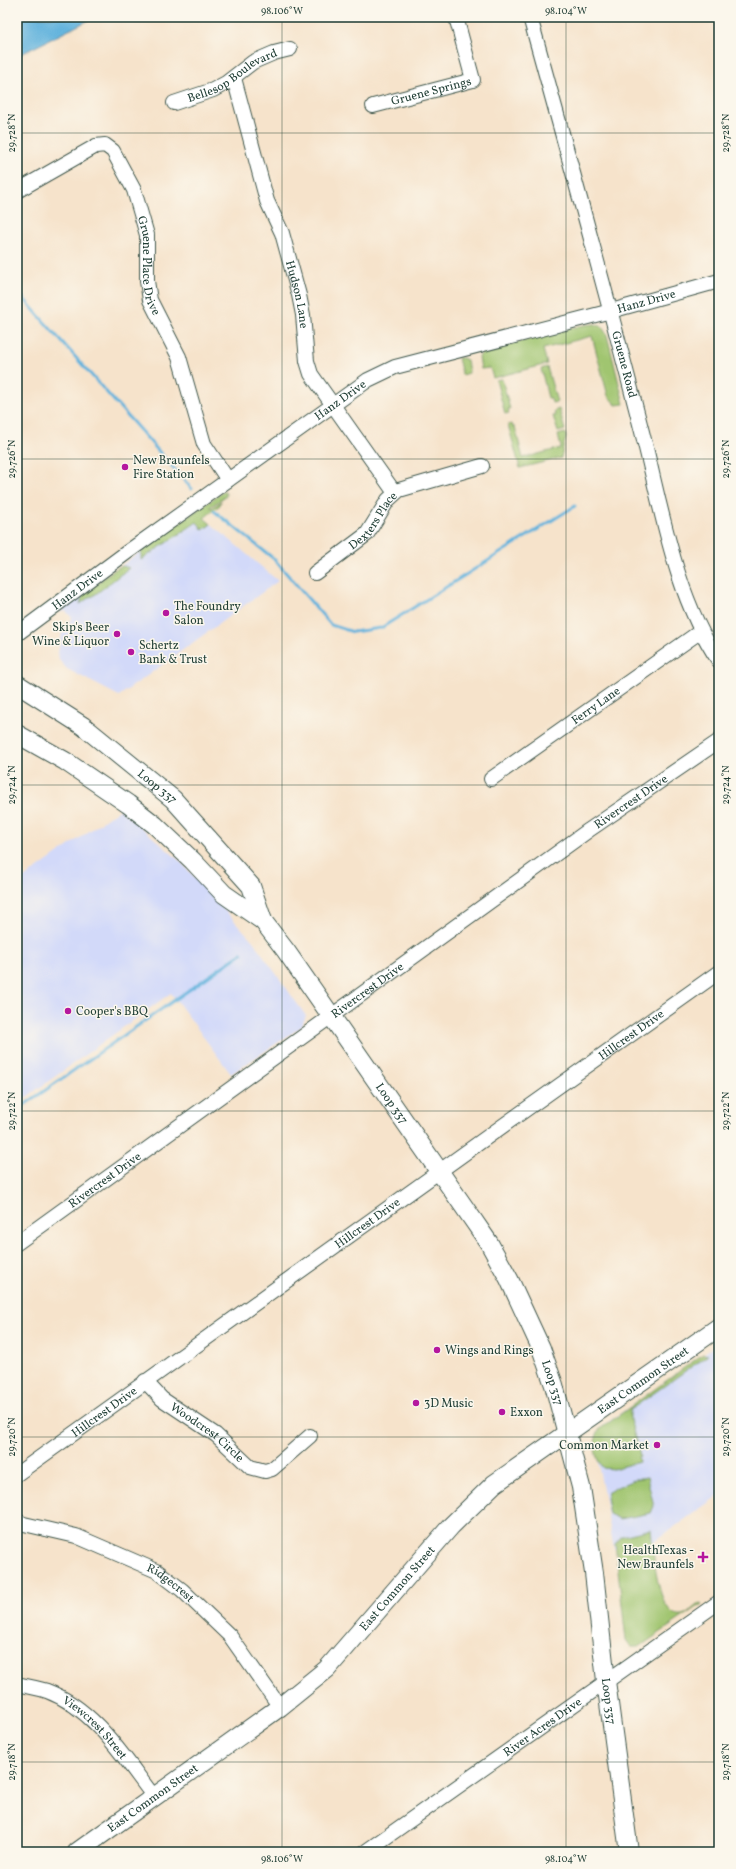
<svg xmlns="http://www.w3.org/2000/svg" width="736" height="1869" font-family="Vollkorn,serif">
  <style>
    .built { fill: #d2d9f9 }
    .green { fill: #a0c56f; stroke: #608152 }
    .water { fill: #62b3dd; stroke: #407888 }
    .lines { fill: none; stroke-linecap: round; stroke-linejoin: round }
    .stream { stroke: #62b3dd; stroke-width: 3 }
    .minor-casing { stroke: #3f564b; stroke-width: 16 }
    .major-casing { stroke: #3f564b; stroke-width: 20 }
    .minor { stroke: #fff; stroke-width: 14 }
    .major { stroke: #fff; stroke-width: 18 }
    .ticks { fill: none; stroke: #1f3d34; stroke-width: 1; stroke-opacity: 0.45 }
    .poi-dot { fill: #b5179e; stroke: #fbf7ec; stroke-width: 1.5 }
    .labels { text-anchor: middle; stroke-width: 3; stroke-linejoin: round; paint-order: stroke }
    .street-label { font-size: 12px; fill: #1f3d34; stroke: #fbf7ec }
    .poi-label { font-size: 12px; fill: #1f3d34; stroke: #fbf7ec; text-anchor: start }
    .neatline { fill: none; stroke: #1f3d34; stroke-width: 1.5 }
    .ticks-label { font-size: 10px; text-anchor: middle; fill: #1f3d34 }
  </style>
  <rect width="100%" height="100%" fill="#fbf7ec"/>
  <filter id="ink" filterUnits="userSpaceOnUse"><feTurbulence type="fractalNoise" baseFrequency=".025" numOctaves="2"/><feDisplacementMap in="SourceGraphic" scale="8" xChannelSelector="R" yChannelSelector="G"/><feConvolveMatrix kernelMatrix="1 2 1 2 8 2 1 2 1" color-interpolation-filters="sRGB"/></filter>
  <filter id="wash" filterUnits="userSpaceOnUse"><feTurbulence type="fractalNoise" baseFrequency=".012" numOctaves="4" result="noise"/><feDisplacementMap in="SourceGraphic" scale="16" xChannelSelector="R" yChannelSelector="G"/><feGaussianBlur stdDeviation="0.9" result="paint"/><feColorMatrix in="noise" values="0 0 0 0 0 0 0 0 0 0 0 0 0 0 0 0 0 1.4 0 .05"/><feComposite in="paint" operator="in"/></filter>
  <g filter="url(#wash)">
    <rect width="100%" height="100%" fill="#f6e3cb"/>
    <g class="built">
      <path d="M196 511 278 581 119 696 67 669 59 660 58 652 63 629 72 618 66 611 58 612Z"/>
      <path d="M120 809 179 860 253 941 306 1016 301 1027 231 1074 171 993 17 1104V1005L23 1000 17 992V883Z"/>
      <path d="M719 1343V1495L652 1543 614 1549 595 1447 597 1433 604 1425Z"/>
    </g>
    <g class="green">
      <path d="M595 324 602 327 607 335 624 404 616 405 608 396 592 336 543 349 547 364 493 378 490 368 481 369 479 357 483 351 584 325Z"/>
      <path d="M458 358H463L467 360 469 373 462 375Z"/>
      <path d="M547 367 557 402 552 403 551 398H548L541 369Z"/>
      <path d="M502 379 510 409H508L509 413 505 414 496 380Z"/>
      <path d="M559 409 565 430 558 432 553 416H555L554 411Z"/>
      <path d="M512 424 513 427H515L523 458 561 448 558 435 565 433 566 437 561 458 520 468 508 425Z"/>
      <path d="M224 491 227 495 210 507 212 508 221 501 220 505 204 518 211 524 203 530 197 522 141 560V553L144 548Z"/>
      <path d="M123 566 129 568 92 597 91 596 80 604 83 594 117 568Z"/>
      <path d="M703 1354 708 1355 630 1410V1419L640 1456 638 1457 639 1462 613 1469 603 1468C594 1458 592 1440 600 1429Z"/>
      <path d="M647 1477 654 1506 651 1513 620 1519 609 1514 606 1497 608 1491 636 1479Z"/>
      <path d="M651 1529C653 1546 656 1619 682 1615 688 1614 695 1606 700 1603L702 1604 639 1647H631L626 1640 615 1544 622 1536Z"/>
    </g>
    <path class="water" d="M17 17H95L17 56Z"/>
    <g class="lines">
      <g class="stream">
        <path d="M17 291 192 489"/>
        <path d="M214 511 274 559 331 625 353 632 381 628 575 506"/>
        <path d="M17 1110 242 953"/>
      </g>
    </g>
  </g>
  <g filter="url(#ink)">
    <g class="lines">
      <g class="minor-casing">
        <g id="minor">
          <path id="s1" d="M530 17C568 154 606 291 641 428 661 504 674 595 719 661"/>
          <path id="s2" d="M234 78 267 201 282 233 299 295 303 315 307 361 311 374 395 493"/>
          <path id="s3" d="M174 103 213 90 226 83 253 62 274 53 290 49"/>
          <path id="s4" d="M373 106 473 80 456 17"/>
          <path id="s5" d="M17 191 96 146 105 145 113 151 134 190 147 235V281L150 300 179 357 204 444 228 480"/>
          <path id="s6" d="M315 573 367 534 388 500 399 490 482 466"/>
          <path id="s7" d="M17 634 126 553 368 380 395 367 611 311 719 281"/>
          <path id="s8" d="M491 779 701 631"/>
          <path id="s9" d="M17 1243 589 830 719 741"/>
          <path id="s10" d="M145 1381 162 1399 216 1435 250 1467 265 1471 272 1469 310 1436"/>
          <path id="s11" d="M17 1474 518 1115 719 972"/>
          <path id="s12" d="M17 1521 24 1524 76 1536 157 1571 182 1590 230 1636 280 1707"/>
          <path id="s13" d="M17 1684C27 1686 37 1688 47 1691 95 1709 124 1758 154 1797"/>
          <path id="s14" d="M365 1852 719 1602"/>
        </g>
      </g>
      <g class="major-casing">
        <g id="major">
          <path id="s15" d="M17 684 83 726 173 799 251 886 263 921"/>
          <path id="s16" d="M17 734 65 761 128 804 155 825 193 861 224 894 263 921 286 951 469 1214 489 1243 509 1279 541 1348 554 1385 581 1487 594 1573 606 1681 629 1852"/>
          <path id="s17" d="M77 1852 280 1707 327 1669 451 1526 494 1484 719 1327"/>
        </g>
      </g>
      <use href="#minor" class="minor"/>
      <use href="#major" class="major"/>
    </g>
  </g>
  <path class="ticks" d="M282 17V1852M566 17V1852M17 133H719M17 459H719M17 785H719M17 1111H719M17 1437H719M17 1762H719"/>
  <g class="poi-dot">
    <circle cx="125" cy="467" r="4"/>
    <circle cx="166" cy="613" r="4"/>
    <circle cx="117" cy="634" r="4"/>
    <circle cx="131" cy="652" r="4"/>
    <circle cx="68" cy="1011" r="4"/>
    <circle cx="437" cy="1350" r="4"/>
    <circle cx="416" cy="1403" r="4"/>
    <circle cx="502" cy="1412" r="4"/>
    <circle cx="657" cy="1445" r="4"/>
    <path d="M701 1551h4v4h4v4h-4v4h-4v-4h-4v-4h4z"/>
  </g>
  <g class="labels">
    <g class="street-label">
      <text dy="4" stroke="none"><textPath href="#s3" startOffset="65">Bellesop Boulevard</textPath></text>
      <text dy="4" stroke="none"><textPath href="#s4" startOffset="60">Gruene Springs</textPath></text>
      <text dy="4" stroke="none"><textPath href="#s5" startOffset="232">Gruene Place Drive</textPath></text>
      <text dy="4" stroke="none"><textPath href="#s2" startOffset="226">Hudson Lane</textPath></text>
      <text dy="4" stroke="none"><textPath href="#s7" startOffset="723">Hanz Drive</textPath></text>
      <text dy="4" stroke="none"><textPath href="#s1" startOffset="360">Gruene Road</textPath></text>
      <text dy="4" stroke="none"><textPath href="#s7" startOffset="399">Hanz Drive</textPath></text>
      <text dy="4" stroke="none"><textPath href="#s6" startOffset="79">Dexters Place</textPath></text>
      <text dy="4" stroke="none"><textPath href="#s7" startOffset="75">Hanz Drive</textPath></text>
      <text dy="4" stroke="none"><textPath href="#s8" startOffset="128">Ferry Lane</textPath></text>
      <text dy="4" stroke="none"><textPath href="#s15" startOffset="174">Loop 337</textPath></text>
      <text dy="4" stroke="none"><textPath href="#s9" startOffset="756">Rivercrest Drive</textPath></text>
      <text dy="4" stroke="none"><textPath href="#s9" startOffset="432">Rivercrest Drive</textPath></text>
      <text dy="4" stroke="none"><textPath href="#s11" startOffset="755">Hillcrest Drive</textPath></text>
      <text dy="4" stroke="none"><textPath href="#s16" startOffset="534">Loop 337</textPath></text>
      <text dy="4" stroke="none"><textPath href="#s9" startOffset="108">Rivercrest Drive</textPath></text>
      <text dy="4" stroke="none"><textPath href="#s11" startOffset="431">Hillcrest Drive</textPath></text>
      <text dy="4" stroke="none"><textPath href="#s17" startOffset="741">East Common Street</textPath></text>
      <text dy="4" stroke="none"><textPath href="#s16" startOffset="858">Loop 337</textPath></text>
      <text dy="4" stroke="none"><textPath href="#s11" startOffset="107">Hillcrest Drive</textPath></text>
      <text dy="4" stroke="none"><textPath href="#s10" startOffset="81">Woodcrest Circle</textPath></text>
      <text dy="4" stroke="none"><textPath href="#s12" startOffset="167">Ridgecrest</textPath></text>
      <text dy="4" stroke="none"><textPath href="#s17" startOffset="417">East Common Street</textPath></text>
      <text dy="4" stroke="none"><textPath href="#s16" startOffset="1182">Loop 337</textPath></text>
      <text dy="4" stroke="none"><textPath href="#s14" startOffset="217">River Acres Drive</textPath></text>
      <text dy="4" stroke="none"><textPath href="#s13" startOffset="92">Viewcrest Street</textPath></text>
      <text dy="4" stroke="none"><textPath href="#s17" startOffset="93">East Common Street</textPath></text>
    </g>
    <g class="poi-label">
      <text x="133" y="464">New Braunfels<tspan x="133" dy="14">Fire Station</tspan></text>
      <text x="174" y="610">The Foundry<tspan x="174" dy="14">Salon</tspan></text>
      <text x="109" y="631" text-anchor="end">Skip's Beer<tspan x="109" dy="14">Wine &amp; Liquor</tspan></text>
      <text x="139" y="649">Schertz<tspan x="139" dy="14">Bank &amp; Trust</tspan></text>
      <text x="76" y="1015">Cooper's BBQ</text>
      <text x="445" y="1354">Wings and Rings</text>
      <text x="424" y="1407">3D Music</text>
      <text x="510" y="1416">Exxon</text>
      <text x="649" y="1449" text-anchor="end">Common Market</text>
      <text x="694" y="1554" text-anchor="end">HealthTexas -<tspan x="694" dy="14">New Braunfels</tspan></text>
    </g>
  </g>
  <rect width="736" height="1869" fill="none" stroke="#fbf7ec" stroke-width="44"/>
  <rect x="22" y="22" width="692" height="1825" class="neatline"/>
  <g class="ticks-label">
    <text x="282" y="14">98.106°W</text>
    <text x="566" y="14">98.104°W</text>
    <text transform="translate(11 133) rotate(-90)" y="4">29.728°N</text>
    <text transform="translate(725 133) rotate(-90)" y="4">29.728°N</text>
    <text transform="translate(11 459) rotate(-90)" y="4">29.726°N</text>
    <text transform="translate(725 459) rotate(-90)" y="4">29.726°N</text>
    <text transform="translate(11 785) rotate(-90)" y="4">29.724°N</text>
    <text transform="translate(725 785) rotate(-90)" y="4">29.724°N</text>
    <text transform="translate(11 1111) rotate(-90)" y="4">29.722°N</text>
    <text transform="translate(725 1111) rotate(-90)" y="4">29.722°N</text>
    <text transform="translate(11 1437) rotate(-90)" y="4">29.720°N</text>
    <text transform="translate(725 1437) rotate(-90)" y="4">29.720°N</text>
    <text transform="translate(11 1762) rotate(-90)" y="4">29.718°N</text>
    <text transform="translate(725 1762) rotate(-90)" y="4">29.718°N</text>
    <text x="282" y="1862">98.106°W</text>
    <text x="566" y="1862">98.104°W</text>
  </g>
</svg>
